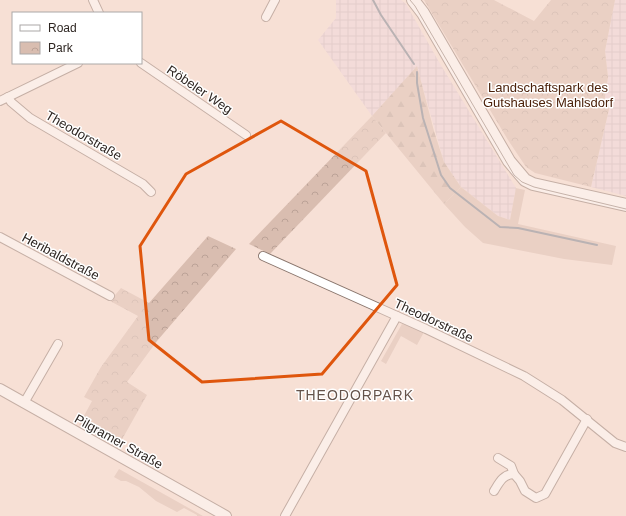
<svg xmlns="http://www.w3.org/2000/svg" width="626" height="516" font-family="Helvetica,sans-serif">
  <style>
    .industrial { fill: url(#industrial-grid) }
    .green { fill: #d9bdb0 }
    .forest { fill: url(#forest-firs) }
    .park { fill: url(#park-crowns) }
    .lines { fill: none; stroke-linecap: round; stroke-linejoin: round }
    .stream { stroke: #6f7b8b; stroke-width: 2 }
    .minor-casing { stroke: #89756c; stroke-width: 10 }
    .tertiary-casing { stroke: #89756c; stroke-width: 12 }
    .secondary-casing { stroke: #89756c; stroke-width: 14 }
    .minor { stroke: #fff; stroke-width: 8 }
    .tertiary { stroke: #fff; stroke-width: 10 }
    .secondary { stroke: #fff; stroke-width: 12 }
    .tram { stroke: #897b74; stroke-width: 1 }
    .marked { fill: none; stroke: #df560d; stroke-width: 3; stroke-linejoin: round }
    .labels { text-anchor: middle; stroke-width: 3; stroke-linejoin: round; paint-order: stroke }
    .park-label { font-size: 13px; fill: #4b210a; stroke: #fff }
    .street-label { font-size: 13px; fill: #2e2622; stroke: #fff }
    .neighbourhood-label { font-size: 14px; letter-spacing: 1px; fill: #65534a; stroke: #fff }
  </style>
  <defs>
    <pattern id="industrial-grid" width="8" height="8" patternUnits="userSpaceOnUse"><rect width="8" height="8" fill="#edd4de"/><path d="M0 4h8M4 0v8" fill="none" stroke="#ccb6be"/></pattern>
    <pattern id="forest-firs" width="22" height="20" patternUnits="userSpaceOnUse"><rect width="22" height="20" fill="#d9bdb0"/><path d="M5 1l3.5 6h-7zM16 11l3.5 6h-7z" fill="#bba297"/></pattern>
    <pattern id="park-crowns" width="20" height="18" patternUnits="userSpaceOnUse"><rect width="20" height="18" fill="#d9bdb0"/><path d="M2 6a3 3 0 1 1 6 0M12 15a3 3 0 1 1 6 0" fill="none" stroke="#bba297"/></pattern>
  </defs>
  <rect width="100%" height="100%" fill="#f7e0d6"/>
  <g class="industrial">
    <path d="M336 0H401L406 4 439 62 516 188 510 220 498 216 461 187 444 162 417 67 372 116 318 40 336 18Z"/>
    <path d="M615 0H626V196L591 187 610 105 604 103 608 77 605 51Z"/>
  </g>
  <g class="green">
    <path d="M461 187 498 216 510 220 516 188 525 190 518 224 616 246 612 265 564 259 483 243 465 227 444 204Z"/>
    <path d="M402 324 407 325 424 332 417 345 401 336 386 364 381 361Z"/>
    <path d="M119 469 203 516H197V515L184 508 177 512 156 501 139 487 126 481H121L114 477Z"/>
  </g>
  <path class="forest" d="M417 66 434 131 444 162 461 187 444 204 372 116Z"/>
  <g class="park">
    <path d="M424 0H494L534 21 551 0H615L605 51 608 77 604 103 610 105 591 187 535 173 526 167 508 140Z"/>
    <path d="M372 116 386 133 270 254 249 244Z"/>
    <path d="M208 236 236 249 157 341 127 382 147 395 120 443 79 425 92 401 84 397 101 367 138 316 110 301 121 288 149 303Z"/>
  </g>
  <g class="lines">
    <g class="stream">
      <path d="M373 0 381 15 414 64"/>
      <path d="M417 72V83L423 118 441 175 450 188 500 227 518 228 597 245"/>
    </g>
    <g class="minor-casing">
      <g id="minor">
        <path d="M93 0 99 13"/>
        <path d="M266 17 275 0"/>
        <path d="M141 63 246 135"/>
        <path d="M8 97 11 102 30 118 143 184 151 192"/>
        <path d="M0 101 78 63"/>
        <path d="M0 237 110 296"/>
        <path d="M263 256 426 329 524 376 562 400 615 443 626 447"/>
        <path d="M24 403 58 344"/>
        <path d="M498 458 511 466 514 474"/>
        <path d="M494 491C499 483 503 474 514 474L520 481 525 491 536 498 545 494 587 419"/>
        <path d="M285 516 397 316"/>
      </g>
    </g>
    <g class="tertiary-casing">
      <path id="tertiary" d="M0 389 226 516"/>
    </g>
    <g class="secondary-casing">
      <path id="secondary" d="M413 0 423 13 509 161 525 180 533 184 626 205"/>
    </g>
    <use href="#minor" class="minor"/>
    <use href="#tertiary" class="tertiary"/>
    <use href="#secondary" class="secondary"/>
    <path class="tram" d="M410 0 415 6 514 175 522 182 534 187 626 209"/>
  </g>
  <path d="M0 0H626V516H0ZM281 121 366 171 397 285 322 374 202 382 149 340 140 246 186 174Z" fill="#f7e0d6" fill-opacity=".55" fill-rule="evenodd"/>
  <path class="marked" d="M281 121 366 171 397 285 322 374 202 382 149 340 140 246 186 174Z"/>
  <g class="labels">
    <g class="park-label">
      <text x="548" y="92">Landschaftspark des<tspan x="548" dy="15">Gutshauses Mahlsdorf</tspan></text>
    </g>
    <g class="street-label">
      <text transform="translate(200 89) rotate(34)" y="5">Röbeler Weg</text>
      <text transform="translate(84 135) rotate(30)" y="5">Theodorstraße</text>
      <text transform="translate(61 256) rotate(28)" y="5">Heribaldstraße</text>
      <text transform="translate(434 320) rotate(25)" y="5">Theodorstraße</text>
      <text transform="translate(119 441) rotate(29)" y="5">Pilgramer Straße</text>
    </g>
    <g class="neighbourhood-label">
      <text x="355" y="400">THEODORPARK</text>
    </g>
  </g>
  <rect x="12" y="12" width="130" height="52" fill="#ffffff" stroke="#aba8a7"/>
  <rect x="20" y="25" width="20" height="6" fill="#ffffff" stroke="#aba8a7"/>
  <text x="48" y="32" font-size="12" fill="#2e2622">Road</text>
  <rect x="20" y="42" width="20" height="12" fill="url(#park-crowns)" stroke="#aba8a7"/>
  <text x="48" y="52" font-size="12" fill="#2e2622">Park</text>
</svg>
